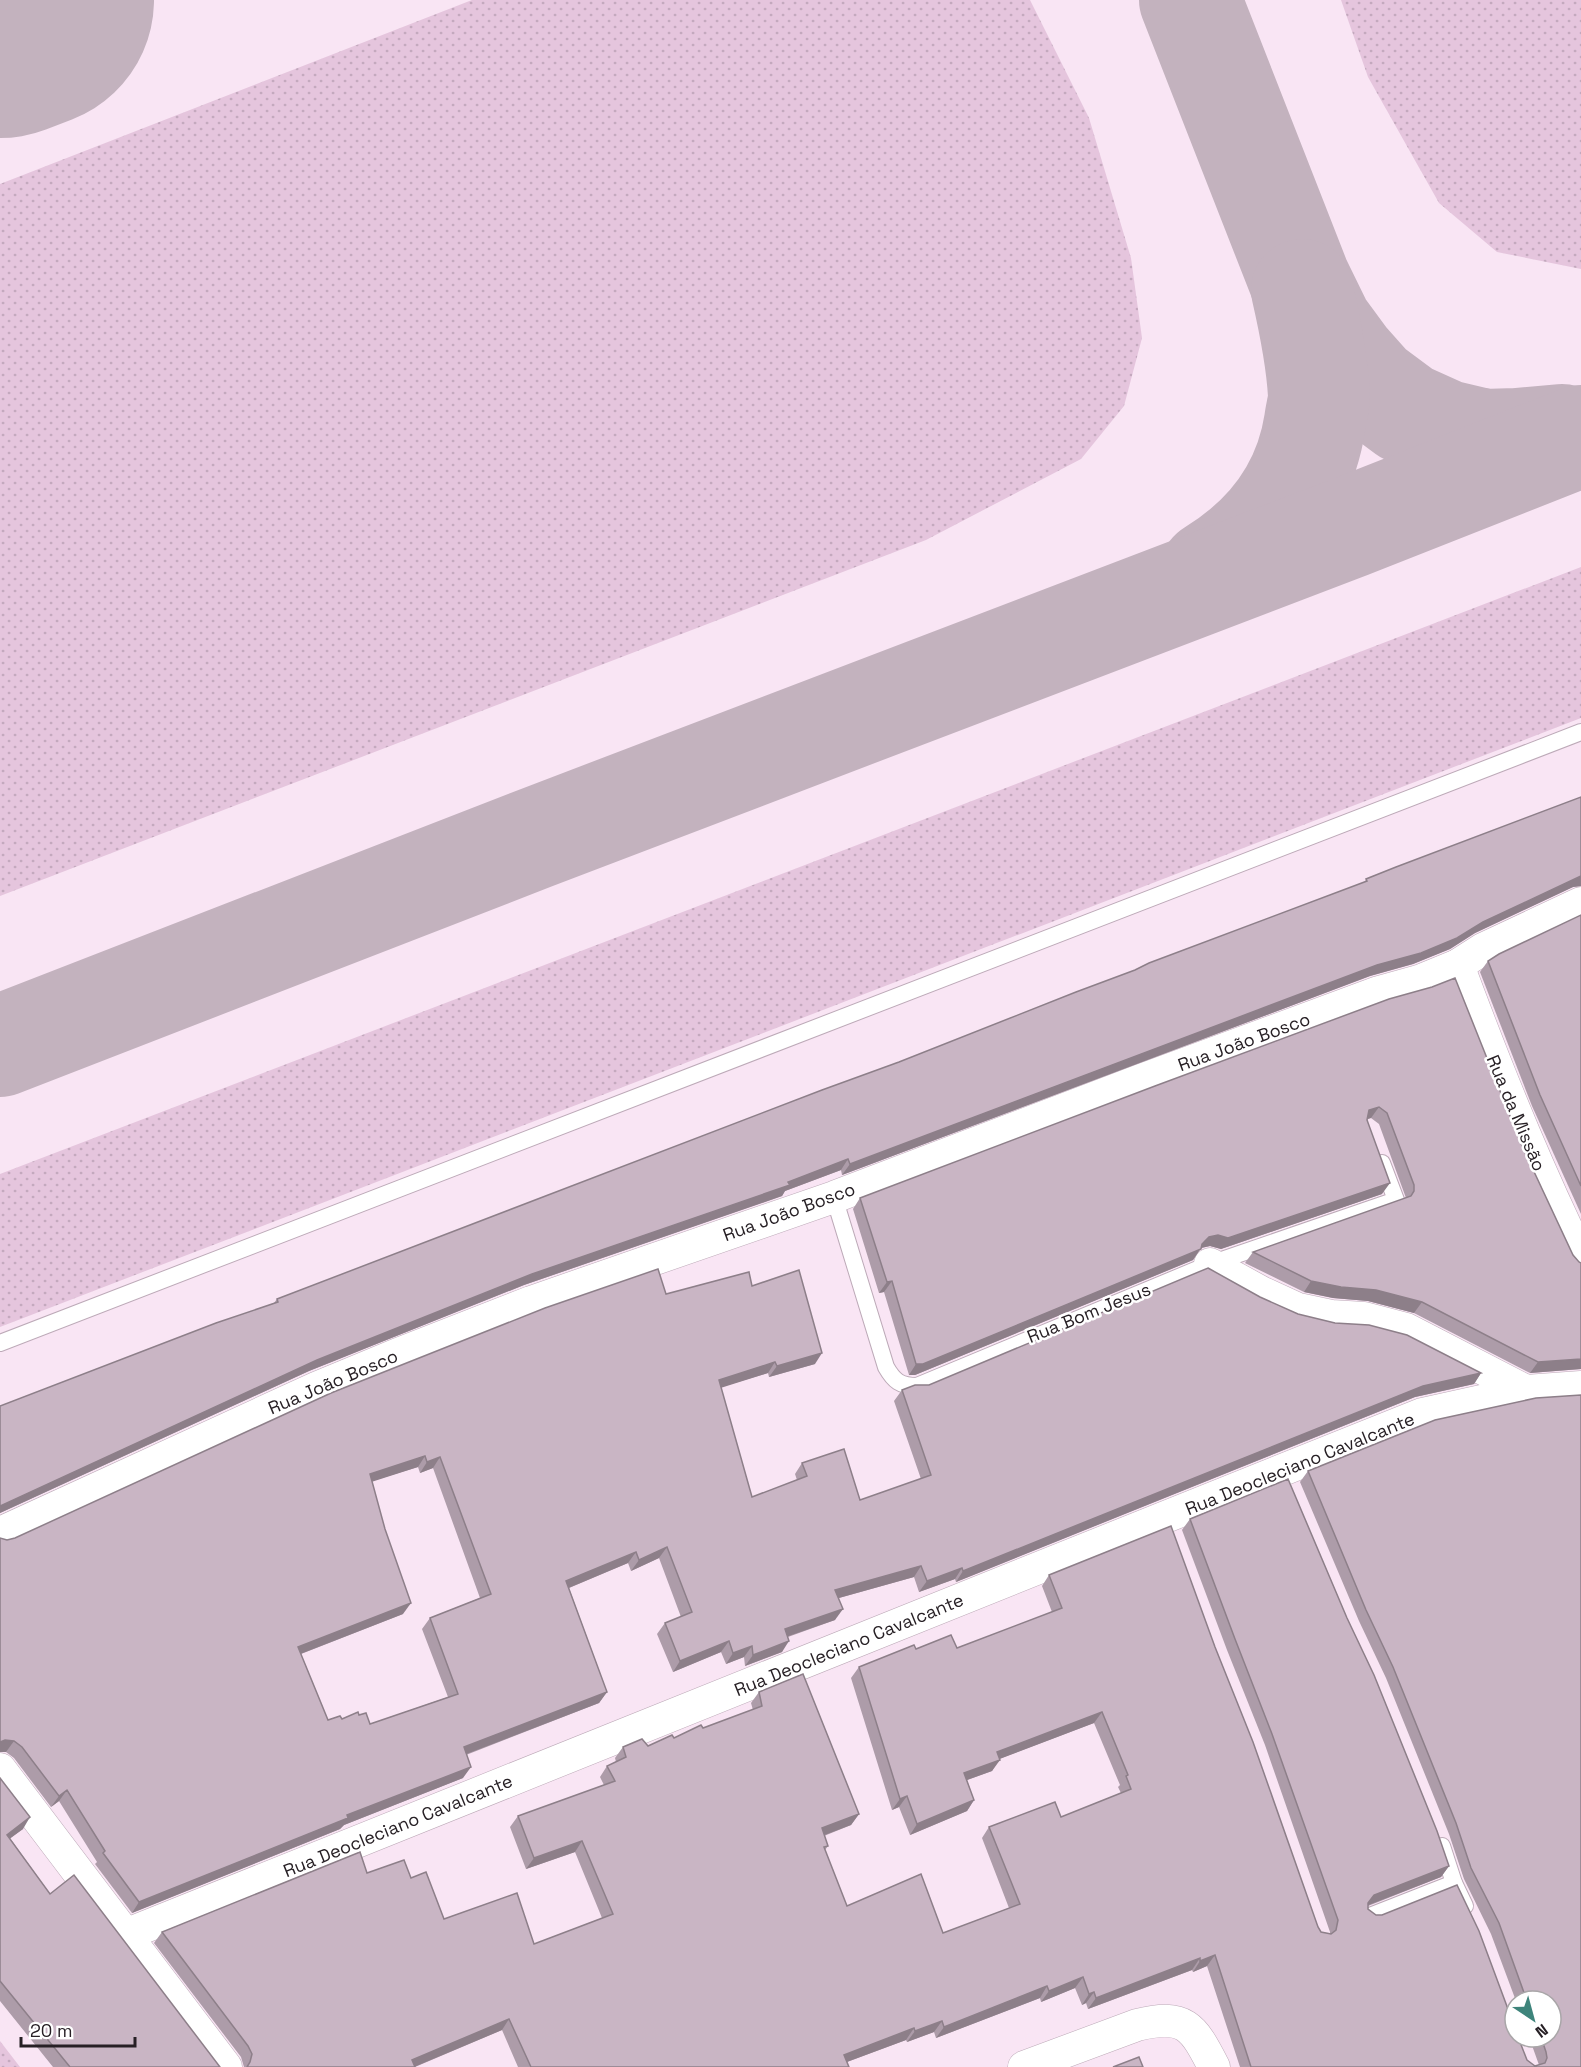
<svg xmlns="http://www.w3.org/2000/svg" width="1581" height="2067" font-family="'Space Grotesk',sans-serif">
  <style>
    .grass { fill: url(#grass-dots) }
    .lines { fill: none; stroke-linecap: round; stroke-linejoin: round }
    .taxiway { stroke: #c3b2be; stroke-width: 102 }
    .runway { stroke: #c3b2be; stroke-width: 256 }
    .lane-casing { stroke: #bdaab8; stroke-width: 18 }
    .street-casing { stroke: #bdaab8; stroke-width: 33 }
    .lane { stroke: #fff; stroke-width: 16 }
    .street { stroke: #fff; stroke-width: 32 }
    .wall { fill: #ad9ca9; fill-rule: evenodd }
    .shaded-wall { fill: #8d7f89 }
    .building { fill: #c9b5c4; stroke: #8d7f89; stroke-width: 1.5; fill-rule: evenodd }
    .labels { text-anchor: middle; stroke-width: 5; stroke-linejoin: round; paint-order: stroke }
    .street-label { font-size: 18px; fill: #272025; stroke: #fff }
  </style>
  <defs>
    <pattern id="grass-dots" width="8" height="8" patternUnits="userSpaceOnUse" patternTransform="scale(1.5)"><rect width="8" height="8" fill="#e5c5dd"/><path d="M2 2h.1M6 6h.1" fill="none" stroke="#c4a9be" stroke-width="1.8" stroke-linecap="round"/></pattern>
  </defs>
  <rect width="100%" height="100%" fill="#f9e5f4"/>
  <g class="grass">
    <path d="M472 0H1030L1089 118 1131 258 1142 338 1124 406 1081 459 926 540 0 896V184Z"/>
    <path d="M1341 0H1581V269L1497 252 1439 203 1368 77Z"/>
    <path d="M1581 567V718L0 1327V1174Z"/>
    <path d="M0 2041 20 2067H0Z"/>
  </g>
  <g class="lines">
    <g class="taxiway">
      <path d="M1190 0 1300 281 1322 326 1347 360 1371 387 1406 413 1446 431 1484 440 1517 439 1562 435"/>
      <path d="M1211 571C1267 537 1305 487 1315 422 1316 413 1319 404 1319 395 1317 359 1310 325 1302 290"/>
      <path d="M0 1046 533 839 1350 527 1581 436"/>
    </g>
    <path class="runway" d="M0 10 26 0"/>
    <g class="lane-casing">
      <g id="lane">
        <path d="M834 1197 886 1367C894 1381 900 1386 917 1386L1210 1264 1396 1200 1382 1163"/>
        <path d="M0 1343 1581 732"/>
        <path d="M1442 1846 1454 1883 1465 1906"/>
        <path d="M1370 1916 1454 1883"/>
      </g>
    </g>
    <g class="street-casing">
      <g id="street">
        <path d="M1458 965C1495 1065 1534 1163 1581 1258"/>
        <path d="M1210 1264 1261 1292 1298 1309 1331 1316 1364 1318 1406 1329 1526 1391"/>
        <path d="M0 1533 316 1388 398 1354 531 1302 834 1197 1141 1080 1376 993 1419 981 1458 965 1483 949 1581 903"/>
        <path d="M0 1769 226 2067"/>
        <path d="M125 1935 1422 1414 1526 1391 1581 1387"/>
        <path d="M1024 2067 1137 2025C1185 2013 1193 2026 1214 2067"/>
      </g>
    </g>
    <use href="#lane" class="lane"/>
    <use href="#street" class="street"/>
  </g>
  <g class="wall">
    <path d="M1581 797V886L1573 887 1475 933 1450 949 1413 964 1370 976 842 1175 841 1170 785 1191 782 1196 524 1285 309 1371 0 1513V1406L274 1303 277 1299 899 1062 1365 882 1366 879Z"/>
    <path d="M1581 915V1214L1532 1106 1480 972 1488 961Z"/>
    <path d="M1389 999 1522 1146 1573 1255 1579 1262 1581 1369 1530 1373 1414 1313 1368 1301 1333 1298 1304 1292 1245 1263 1253 1252 1406 1198 1379 1124 1371 1118 1367 1119 1382 1194 1221 1249 1210 1246 1201 1248 1193 1260 915 1375H909L884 1292 879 1293 853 1209 860 1198Z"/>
    <path d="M752 1286 815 1364 769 1377 768 1373 721 1387 752 1497 797 1480 795 1474 802 1463 860 1500 921 1479 894 1401 902 1390 929 1385 1260 1297 1298 1314 1481 1373 1474 1384 1415 1397 956 1582 955 1579 919 1592 914 1577 839 1598 835 1620 788 1637 782 1652 745 1666 744 1657 726 1664 721 1652 673 1672 657 1634 665 1623 681 1617 659 1558 631 1571 628 1563 569 1588 607 1692 599 1703 466 1755 463 1778 344 1825 340 1829 132 1913 95 1864 97 1862 59 1801 51 1807 14 1758 6 1752H0V1538L7 1540 15 1538 666 1294ZM418 1467 420 1473 433 1468 480 1598 430 1618 422 1629 448 1697 370 1724 359 1715 342 1719 328 1720 301 1654 403 1614 372 1481Z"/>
    <path d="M1581 1395V2067H1240L1207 1966 1193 1972 1192 1970 1088 2009 1086 2003 1082 2005 1075 1988 1041 2002 1040 1998 936 2038 934 2032 907 2042 906 2040 847 2062 849 2067H518L502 2030 415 2067H244L241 2057 154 1943 162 1932 360 1852 367 1873 404 1860 411 1878 426 1872 444 1919 517 1893 534 1944 602 1918 575 1852 526 1869 510 1827 518 1816 604 1785 600 1777 607 1766 616 1762 615 1758 623 1747 642 1739 648 1746 672 1735 674 1738 701 1725 703 1728 753 1710 751 1703 759 1692 803 1674 859 1814 851 1825 824 1836 828 1846 825 1850 847 1906 921 1874 943 1933 1009 1908 982 1838 989 1827 1055 1802 1061 1817 1121 1793 1118 1787 1120 1785 1094 1723 999 1759 992 1771 967 1780 974 1800 967 1811 910 1835 899 1807 892 1810 851 1678 859 1667 914 1645 916 1649 951 1635 957 1648 1052 1612 1042 1586 1049 1575 1171 1526 1215 1647 1253 1742 1318 1927 1321 1932 1330 1934V1932L1265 1745 1227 1650 1182 1530 1190 1519 1288 1479 1347 1618 1374 1675 1437 1831 1449 1866 1441 1877 1368 1906V1909L1376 1915H1382L1457 1885 1479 1931 1515 2028V2037H1518L1527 2060 1535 2066 1539 2065 1529 2037H1551V2001H1516L1491 1934 1464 1879 1449 1834 1386 1678 1359 1621 1300 1482 1308 1471 1435 1420 1536 1398Z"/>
    <path d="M0 1778 23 1829 10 1838 50 1894 220 2067H53L0 2001Z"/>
  </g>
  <g class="shaded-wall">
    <path d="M1581 876V886L1573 887 1475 933 1450 949 1413 964 1370 976 842 1175 850 1164 1483 922Z"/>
    <path d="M1379 1107 1371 1118 1361 1121 1369 1110Z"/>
    <path d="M848 1159 841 1170 785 1191 782 1196 524 1285 309 1371 0 1513V1506L317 1360 532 1274Z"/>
    <path d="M1390 1183 1382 1194 1221 1249 1210 1246 1201 1248 1193 1260 915 1375H909L916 1364 1202 1244 1209 1237Z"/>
    <path d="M892 1281 884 1292 879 1293 887 1282Z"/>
    <path d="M1311 1281 1376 1290 1422 1302 1414 1313 1368 1301 1333 1298 1304 1292Z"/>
    <path d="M822 1353 815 1364 769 1377 777 1366Z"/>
    <path d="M1581 1359V1369L1530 1373 1538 1362Z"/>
    <path d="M775 1362 768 1373 711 1391 719 1380Z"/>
    <path d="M1481 1373 1474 1384 1415 1397 956 1582 963 1571 1423 1386Z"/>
    <path d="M425 1456 418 1467 362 1485 370 1474Z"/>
    <path d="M440 1457 433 1468 420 1473 427 1462Z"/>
    <path d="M667 1547 659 1558 631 1571 639 1560Z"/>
    <path d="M636 1552 628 1563 559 1592 566 1581Z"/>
    <path d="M921 1566 914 1577 828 1601 835 1590Z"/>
    <path d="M962 1568 955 1579 919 1592 927 1581Z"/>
    <path d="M411 1603 403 1614 290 1658 298 1647Z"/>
    <path d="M843 1609 835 1620 777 1640 785 1629Z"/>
    <path d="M729 1641 721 1652 673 1672 680 1661Z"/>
    <path d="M789 1641 782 1652 745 1666 753 1655Z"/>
    <path d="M752 1646 744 1657 726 1664 733 1653Z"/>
    <path d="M607 1692 599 1703 456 1758 464 1747Z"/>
    <path d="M1102 1712 1094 1723 989 1763 997 1752Z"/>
    <path d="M5 1740 14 1741 6 1752H0V1742Z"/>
    <path d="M1000 1760 992 1771 956 1784 964 1773Z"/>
    <path d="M471 1767 463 1778 344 1825 340 1829 132 1913 139 1902 347 1815Z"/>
    <path d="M67 1790 59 1801 51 1807 59 1796Z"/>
    <path d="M907 1796 899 1807 892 1810 900 1799Z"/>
    <path d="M974 1800 967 1811 910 1835 917 1824Z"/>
    <path d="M859 1814 851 1825 814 1839 822 1828Z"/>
    <path d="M30 1817 23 1829 0 1846 7 1835Z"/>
    <path d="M582 1841 575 1852 526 1869 534 1858Z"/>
    <path d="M1449 1866 1441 1877 1366 1906 1368 1903 1374 1895Z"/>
    <path d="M1215 1955 1207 1966 1193 1972 1200 1961Z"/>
    <path d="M1200 1958 1192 1970 1088 2009 1096 1998Z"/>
    <path d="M1083 1977 1075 1988 1041 2002 1049 1991Z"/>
    <path d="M1047 1986 1040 1998 936 2038 944 2027Z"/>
    <path d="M1094 1992 1086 2003 1082 2005 1089 1994Z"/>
    <path d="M509 2019 502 2030 414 2067 412 2060Z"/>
    <path d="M942 2021 934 2032 907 2042 915 2031Z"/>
    <path d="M914 2028 906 2040 836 2066 844 2055Z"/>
  </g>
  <g class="building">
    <path d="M1581 797V876L1483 922 1457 938 1421 953 1377 965 850 1164 848 1159 788 1182 790 1185 532 1274 317 1360 0 1506V1406L216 1323 278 1302 277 1299 822 1090 899 1062 1076 992 1135 970 1149 963 1367 881 1366 879 1396 867Z"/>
    <path d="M1581 915V1186L1540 1095 1488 961 1499 954Z"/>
    <path d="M1455 978 1522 1146 1573 1255 1579 1262 1581 1263V1359L1538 1362 1422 1302 1376 1290 1341 1287 1311 1281 1253 1252 1411 1196 1414 1191V1185L1387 1113 1379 1107 1369 1110 1367 1120 1390 1183 1228 1238 1218 1235 1209 1237 1202 1244 1201 1249 923 1364H916L892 1281 887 1282 860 1198 1155 1086 1389 999 1432 987Z"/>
    <path d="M1208 1268 1260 1297 1298 1314 1335 1323 1369 1325 1407 1335 1481 1373 1423 1386 963 1571 962 1568 927 1581 921 1566 835 1590 843 1609 785 1629 789 1641 753 1655 752 1646 733 1653 729 1641 680 1661 665 1623 692 1612 667 1547 639 1560 636 1552 566 1581 607 1692 464 1747 471 1767 347 1815 348 1818 139 1902 103 1853 105 1851 67 1790 59 1796 22 1747 14 1741 5 1740 0 1742V1538L7 1540 15 1538 331 1393 545 1308 658 1269 666 1294 749 1272 752 1286 799 1270 822 1353 777 1366 775 1362 719 1380 752 1497 807 1476 802 1463 844 1449 860 1500 931 1475 902 1390 915 1385H929ZM425 1456 427 1462 440 1457 491 1594 430 1618 458 1694 370 1724 366 1713 359 1715 358 1712 342 1719 340 1716 328 1720 298 1647 411 1603 385 1529 370 1474Z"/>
    <path d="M1581 1395V2067H1251L1215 1955 1200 1961V1958L1096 1998 1094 1992 1089 1994 1083 1977 1049 1991 1047 1986 944 2027 942 2021 915 2031 914 2028 844 2055 849 2067H531L509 2019 412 2060 415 2067H247L250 2062 252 2054 248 2046 162 1932 360 1852 367 1873 404 1860 411 1878 426 1872 444 1919 517 1893 534 1944 613 1914 582 1841 534 1858 518 1816 615 1781 607 1766 626 1757 623 1747 642 1739 648 1746 672 1735 674 1738 701 1725 703 1728 762 1706 759 1692 803 1674 859 1814 822 1828 828 1846 824 1847 847 1906 921 1874 943 1933 1020 1904 989 1827 1055 1802 1061 1817 1131 1789 1126 1776 1128 1775 1102 1712 997 1752 1000 1760 964 1773 974 1800 917 1824 907 1796 900 1799 859 1667 914 1645 916 1649 951 1635 957 1648 1062 1608 1049 1575 1171 1526 1215 1647 1253 1742 1318 1927 1321 1932 1331 1934 1336 1930 1338 1920 1272 1734 1235 1639 1190 1519 1288 1479 1347 1618 1374 1675 1437 1831 1449 1866 1374 1895 1368 1903V1909L1376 1915H1382L1457 1885 1479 1931 1515 2028V2037H1518L1527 2060 1535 2066 1545 2063 1547 2058 1546 2052 1541 2037H1551V2001H1527L1499 1923 1471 1868 1456 1823 1393 1667 1366 1610 1308 1471 1435 1420 1536 1398Z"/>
    <path d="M0 1778 30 1817 7 1835 50 1894 74 1875 220 2067H70L0 1981Z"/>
    <path d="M1139 2057 1143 2067H1113Z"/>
  </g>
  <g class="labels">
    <g class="street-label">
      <text transform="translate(1244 1042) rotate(-20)" y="6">Rua João Bosco</text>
      <text transform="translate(1516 1113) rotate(67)" y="6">Rua da Missão</text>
      <text transform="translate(789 1212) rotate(-20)" y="6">Rua João Bosco</text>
      <text transform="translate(1089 1313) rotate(-22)" y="6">Rua Bom Jesus</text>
      <text transform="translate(333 1382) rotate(-23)" y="6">Rua João Bosco</text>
      <text transform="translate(1300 1464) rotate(-22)" y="6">Rua Deocleciano Cavalcante</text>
      <text transform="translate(849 1645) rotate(-22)" y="6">Rua Deocleciano Cavalcante</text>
      <text transform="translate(398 1826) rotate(-22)" y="6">Rua Deocleciano Cavalcante</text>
    </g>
  </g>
  <g transform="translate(1533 2019) rotate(144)"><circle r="28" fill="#ffffff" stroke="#a9a6a8" stroke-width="1.5"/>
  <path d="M0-4.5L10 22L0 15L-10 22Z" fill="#3e847b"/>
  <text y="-9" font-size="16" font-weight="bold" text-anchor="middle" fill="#272025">N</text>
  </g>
  <path d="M21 2037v9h114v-9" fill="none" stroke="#272025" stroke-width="3"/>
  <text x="30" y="2037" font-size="18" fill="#272025" stroke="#ffffff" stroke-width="4.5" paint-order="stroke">20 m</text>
</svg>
